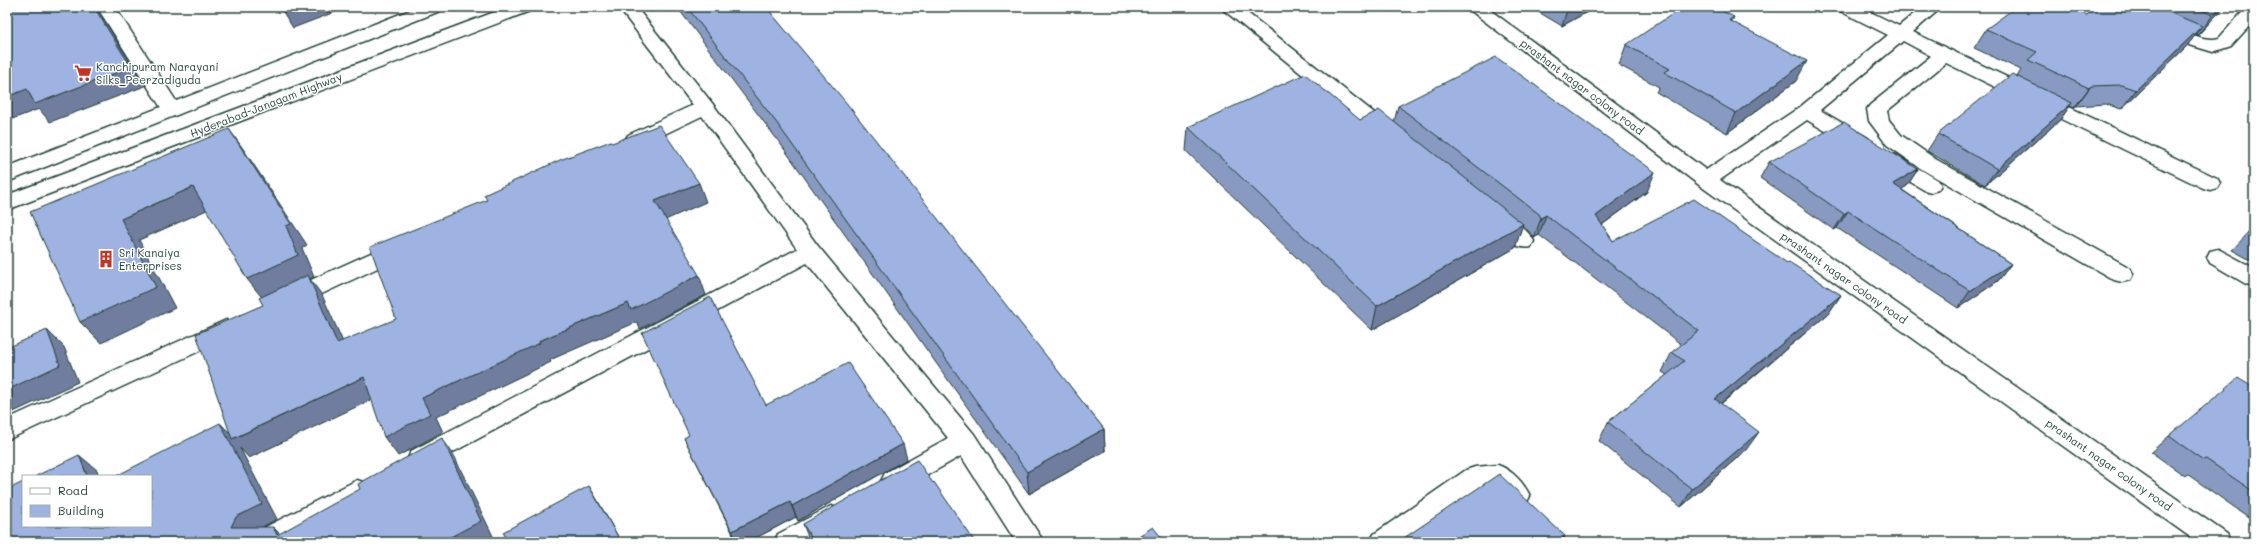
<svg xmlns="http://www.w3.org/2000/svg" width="2261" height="549" font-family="Mali,sans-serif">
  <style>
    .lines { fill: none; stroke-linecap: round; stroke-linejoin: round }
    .minor-casing { stroke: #1f3d34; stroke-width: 3 }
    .highway-casing { stroke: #1f3d34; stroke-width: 3 }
    .minor { fill: #fff; fill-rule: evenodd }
    .highway { fill: #fff; fill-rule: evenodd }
    .wall { fill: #889ac2; stroke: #1f3d34 }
    .shaded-wall { fill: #6f7d9e; stroke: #1f3d34 }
    .building { fill: #9eb3e1; stroke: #1f3d34 }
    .labels { text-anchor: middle; stroke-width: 3; stroke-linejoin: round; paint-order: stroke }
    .poi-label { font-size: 11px; fill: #1f3d34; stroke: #fff; text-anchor: start }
    .street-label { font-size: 11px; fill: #1f3d34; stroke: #fff }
  </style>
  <rect width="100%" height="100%" fill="#fff"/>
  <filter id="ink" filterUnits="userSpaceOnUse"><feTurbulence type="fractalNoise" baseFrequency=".025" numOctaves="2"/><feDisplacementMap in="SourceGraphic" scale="8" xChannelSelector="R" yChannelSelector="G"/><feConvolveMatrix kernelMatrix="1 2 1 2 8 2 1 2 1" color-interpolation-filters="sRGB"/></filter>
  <g filter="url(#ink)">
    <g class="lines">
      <g class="minor-casing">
        <g id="minor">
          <path d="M97 7H115L182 110 179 114 172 116 165 114Z"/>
          <path d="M618 7H636L712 103 818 246 974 434 1044 542H1016L961 456 903 489 894 492 885 489 881 481 885 473 948 438 807 263 429 465 420 469 411 465 408 458 411 451 797 249 702 116 642 145 635 147 628 145 625 140 628 135 693 105Z"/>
          <path d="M1220 7H1240L1396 130 1399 135 1396 140 1389 142 1382 140Z"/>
          <path d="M1466 7H1486L1706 170 1800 107 1888 35 1840 11 1837 7H1860L1899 26 1922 7H1942L1913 32 2217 178 2220 183 2217 188 2210 190 2203 188 1946 63 1887 111 1889 120 1901 135 1937 160 2130 268 2133 274 2130 280 2122 282 2114 280 1923 170 1887 145 1869 121 1867 109 1870 105 1931 56 1903 41 1820 110 1868 138 1871 143 1868 148 1861 150 1854 148 1807 120 1720 180 2227 534 2231 542H2197L1699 185Z"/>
          <path d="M2108 7C2116 7 2126 5 2133 7 2155 14 2198 45 2219 38L2247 7H2254V21L2231 46 2213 52 2183 43 2111 11Z"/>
          <path d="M1889 153 1896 155 1938 180 1941 185 1938 190 1931 192 1924 190 1882 165 1879 160 1882 155Z"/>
          <path d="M1495 210C1508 214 1527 229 1534 241L1531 247C1515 251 1492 232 1484 218L1488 213Z"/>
          <path d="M402 239 410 241 413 247 410 253 298 305 290 307 282 305 279 299 282 293Z"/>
          <path d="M2218 249 2254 268V286L2246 284 2210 263 2207 257 2210 251Z"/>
          <path d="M226 320 234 323 237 329 234 335 7 440V419Z"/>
          <path d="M1498 465C1512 470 1524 483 1530 496L1526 504C1509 510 1504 499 1492 487L1480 488 1404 542H1370L1374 534 1466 470 1475 467Z"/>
          <path d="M357 480 366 483 370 491 366 499 286 542H248L252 534Z"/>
          <path d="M831 506 840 509 844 517 840 525 811 542H774L778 534Z"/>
        </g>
      </g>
      <g class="highway-casing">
        <g id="highway">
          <path d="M418 7H443L440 11 7 182V167Z"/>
          <path d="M508 7H533L530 11 7 210V195Z"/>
        </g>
      </g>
      <use href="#minor" class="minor"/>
      <use href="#highway" class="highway"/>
    </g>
    <g class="wall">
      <path d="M677 7H766L1104 429 1105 451 1029 494 782 146Z"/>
      <path d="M1530 7H1596L1562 26Z"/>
      <path d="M2096 7H2224L2198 35 2196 34 2187 46 2121 109 2106 104 2076 106 2074 108 2070 106 2060 120 1985 185 1927 151 1938 134 2017 77 2021 70 1974 48 1986 29 2087 15Z"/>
      <path d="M1734 17 1732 22 1796 81 1727 133 1656 92 1659 87 1619 65 1626 45Z"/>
      <path d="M1398 106 1647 192 1602 225 1613 241 1787 263 1841 295 1828 314 1721 404 1746 450 1681 507 1599 441 1608 422 1667 375 1662 372 1672 352 1682 345 1539 235 1534 238 1532 234 1522 226 1515 248 1372 330 1186 151 1188 127 1360 120 1394 122Z"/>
      <path d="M1769 162 1918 169 1907 186 1901 189 2011 264 1998 281 1958 308 1837 228 1834 230 1760 178Z"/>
      <path d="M2254 227V262L2232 250Z"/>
      <path d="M2254 388V521L2187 474 2185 476 2151 452 2169 436Z"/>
      <path d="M766 405 907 459 798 521 796 517 748 542H737L684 438Z"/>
      <path d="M803 524 975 542H810Z"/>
    </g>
    <g class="shaded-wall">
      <path d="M94 7H96L145 86 50 122 39 109 7 121V97Z"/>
      <path d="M296 7H348L293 28 283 12Z"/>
      <path d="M1572 7H1596L1562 26 1567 10Z"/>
      <path d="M2221 7H2224L2198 35 2213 15Z"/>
      <path d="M2202 26 2187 46 2121 109 2136 90Z"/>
      <path d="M1807 61 1796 81 1727 133 1736 113Z"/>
      <path d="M2091 86 2076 106 2074 108 2089 88Z"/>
      <path d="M2072 103 2060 120 1985 185 1997 169Z"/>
      <path d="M229 129 244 150 307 245 302 248 314 277 310 279 322 295 352 362 264 300 247 279Z"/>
      <path d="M1918 169 1907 186 1883 201 1893 184Z"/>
      <path d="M1655 172 1647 192 1588 235 1596 216Z"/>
      <path d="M699 183 706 202 663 221 655 201Z"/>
      <path d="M193 187 209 209 139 240 175 308 101 343 80 322 121 219Z"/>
      <path d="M1848 211 1837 228 1834 230 1844 214Z"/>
      <path d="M1546 215 1539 235 1534 238 1541 218Z"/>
      <path d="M1523 224 1515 248 1372 330 1377 306Z"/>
      <path d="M2011 264 1998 281 1958 308 1970 291Z"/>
      <path d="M699 275 706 295 640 329 637 322 550 360 551 362 436 417 443 432 398 456 384 437 422 398 539 341 628 303Z"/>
      <path d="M1841 295 1828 314 1703 418 1715 399Z"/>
      <path d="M47 330 64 347 78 382 7 415V390Z"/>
      <path d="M364 377 379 396 249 458 240 448 277 519 251 533 231 527 220 423 235 438Z"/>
      <path d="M1104 429 1105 451 1029 494 1027 472Z"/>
      <path d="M1759 432 1746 450 1681 507 1692 489Z"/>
      <path d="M442 438 453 454 493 536 481 542H441Z"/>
      <path d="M903 444 907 459 798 521 792 506Z"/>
      <path d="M79 455 97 470 99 476H87Z"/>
      <path d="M589 486 598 501 621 542Z"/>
      <path d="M790 502 796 517 748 542H737L732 531Z"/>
      <path d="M273 527 288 542 277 535Z"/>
      <path d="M1565 536 1563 542H1558Z"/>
    </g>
    <g class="building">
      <path d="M7 7H94L131 67 35 104 27 89 7 97Z"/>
      <path d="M280 7H296L283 12Z"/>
      <path d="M687 7H766L844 100 1104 429 1027 472 776 122Z"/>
      <path d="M1563 7H1572L1567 10Z"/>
      <path d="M1683 7H1714L1734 17 1729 20 1807 61 1736 113 1664 72 1670 69 1626 45Z"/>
      <path d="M2016 7H2068L2087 15 2096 7H2157L2202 26 2136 90 2121 85 2091 86 2089 88 2028 60 2037 52 1986 29Z"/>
      <path d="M2194 7H2221L2213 15Z"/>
      <path d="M1496 57 1655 172 1596 216 1613 241 1694 199 1787 263 1789 262 1841 295 1715 399 1759 432 1692 489 1608 422 1684 361 1672 352 1699 331 1546 215 1541 218 1539 214 1398 106Z"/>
      <path d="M1305 74 1360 120 1379 110 1523 224 1377 306 1188 127Z"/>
      <path d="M2012 74 2072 103 1997 169 1938 134Z"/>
      <path d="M1844 122 1918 169 1893 184 2011 264 1970 291 1848 211 1844 214 1769 162Z"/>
      <path d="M659 125 699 183 655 201 699 275 631 310 628 303 539 341 540 343 422 398 430 414 384 437 364 377 232 439 196 334 263 305 259 298 308 275 337 343 396 319 370 247 487 200 484 195 560 160 611 141 612 143Z"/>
      <path d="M229 129 291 224 286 226 298 255 247 279 193 187 121 219 156 287 80 322 30 212Z"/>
      <path d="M2254 227V236L2248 233Z"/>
      <path d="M710 297 766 405 848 363 903 444 792 506 790 502 732 531 684 438 689 435 642 333Z"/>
      <path d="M47 330 60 365 7 390V348Z"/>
      <path d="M2238 378 2254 388V492L2206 459 2203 460 2169 436Z"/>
      <path d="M220 423 262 504 236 517 231 527H273L277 535 360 489 358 484 442 438 481 521 441 542H7V490L23 482V526H151V476H116Z"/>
      <path d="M79 455 87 476H36Z"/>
      <path d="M917 460 933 483 934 482 975 542H814L803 524Z"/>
      <path d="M1499 474 1565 536 1558 542H1398Z"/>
      <path d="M589 486 621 542H508L503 532Z"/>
      <path d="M1153 527 1165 542H1129Z"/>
    </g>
  </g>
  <defs>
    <g id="supermarket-bare" transform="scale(1.38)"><path d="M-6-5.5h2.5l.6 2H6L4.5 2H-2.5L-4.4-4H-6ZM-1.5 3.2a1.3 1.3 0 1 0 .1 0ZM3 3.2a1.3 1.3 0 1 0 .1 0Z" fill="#c8321e" stroke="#fff" stroke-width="2.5" paint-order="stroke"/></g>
    <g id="building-bare" transform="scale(1.38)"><path d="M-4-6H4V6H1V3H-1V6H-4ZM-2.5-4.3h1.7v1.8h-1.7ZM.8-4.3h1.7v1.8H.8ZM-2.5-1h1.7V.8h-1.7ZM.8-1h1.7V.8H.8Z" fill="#c8321e" stroke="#fff" stroke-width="2.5" paint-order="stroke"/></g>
  </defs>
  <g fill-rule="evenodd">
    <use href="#supermarket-bare" x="83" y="73"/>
    <use href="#building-bare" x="106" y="259"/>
  </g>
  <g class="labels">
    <g class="poi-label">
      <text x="96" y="71">Kanchipuram Narayani<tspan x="96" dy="13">Silks_Peerzadiguda</tspan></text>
      <text x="119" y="257">Sri Kanaiya<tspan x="119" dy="13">Enterprises</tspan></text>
    </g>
    <g class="street-label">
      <text transform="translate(1582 87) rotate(37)" y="4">prashant nagar colony road</text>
      <text transform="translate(266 105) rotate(-21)" y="4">Hyderabad-Janagam Highway</text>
      <text transform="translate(1844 278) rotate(35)" y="4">prashant nagar colony road</text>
      <text transform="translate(2109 465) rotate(35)" y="4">prashant nagar colony road</text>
    </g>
  </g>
  <rect width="2261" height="549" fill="none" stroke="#fff" stroke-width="24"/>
  <rect x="12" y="12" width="2237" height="525" fill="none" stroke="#1f3d34" stroke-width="1.5" filter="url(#ink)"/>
  <rect x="22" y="475" width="130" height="52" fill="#ffffff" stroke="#a5b1ae"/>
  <rect x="30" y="488" width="20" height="6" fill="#ffffff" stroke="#a5b1ae"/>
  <text x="58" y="495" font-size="12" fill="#1f3d34">Road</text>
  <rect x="30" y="505" width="20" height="12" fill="#9eb3e1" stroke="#a5b1ae"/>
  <text x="58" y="515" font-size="12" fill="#1f3d34">Building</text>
</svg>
